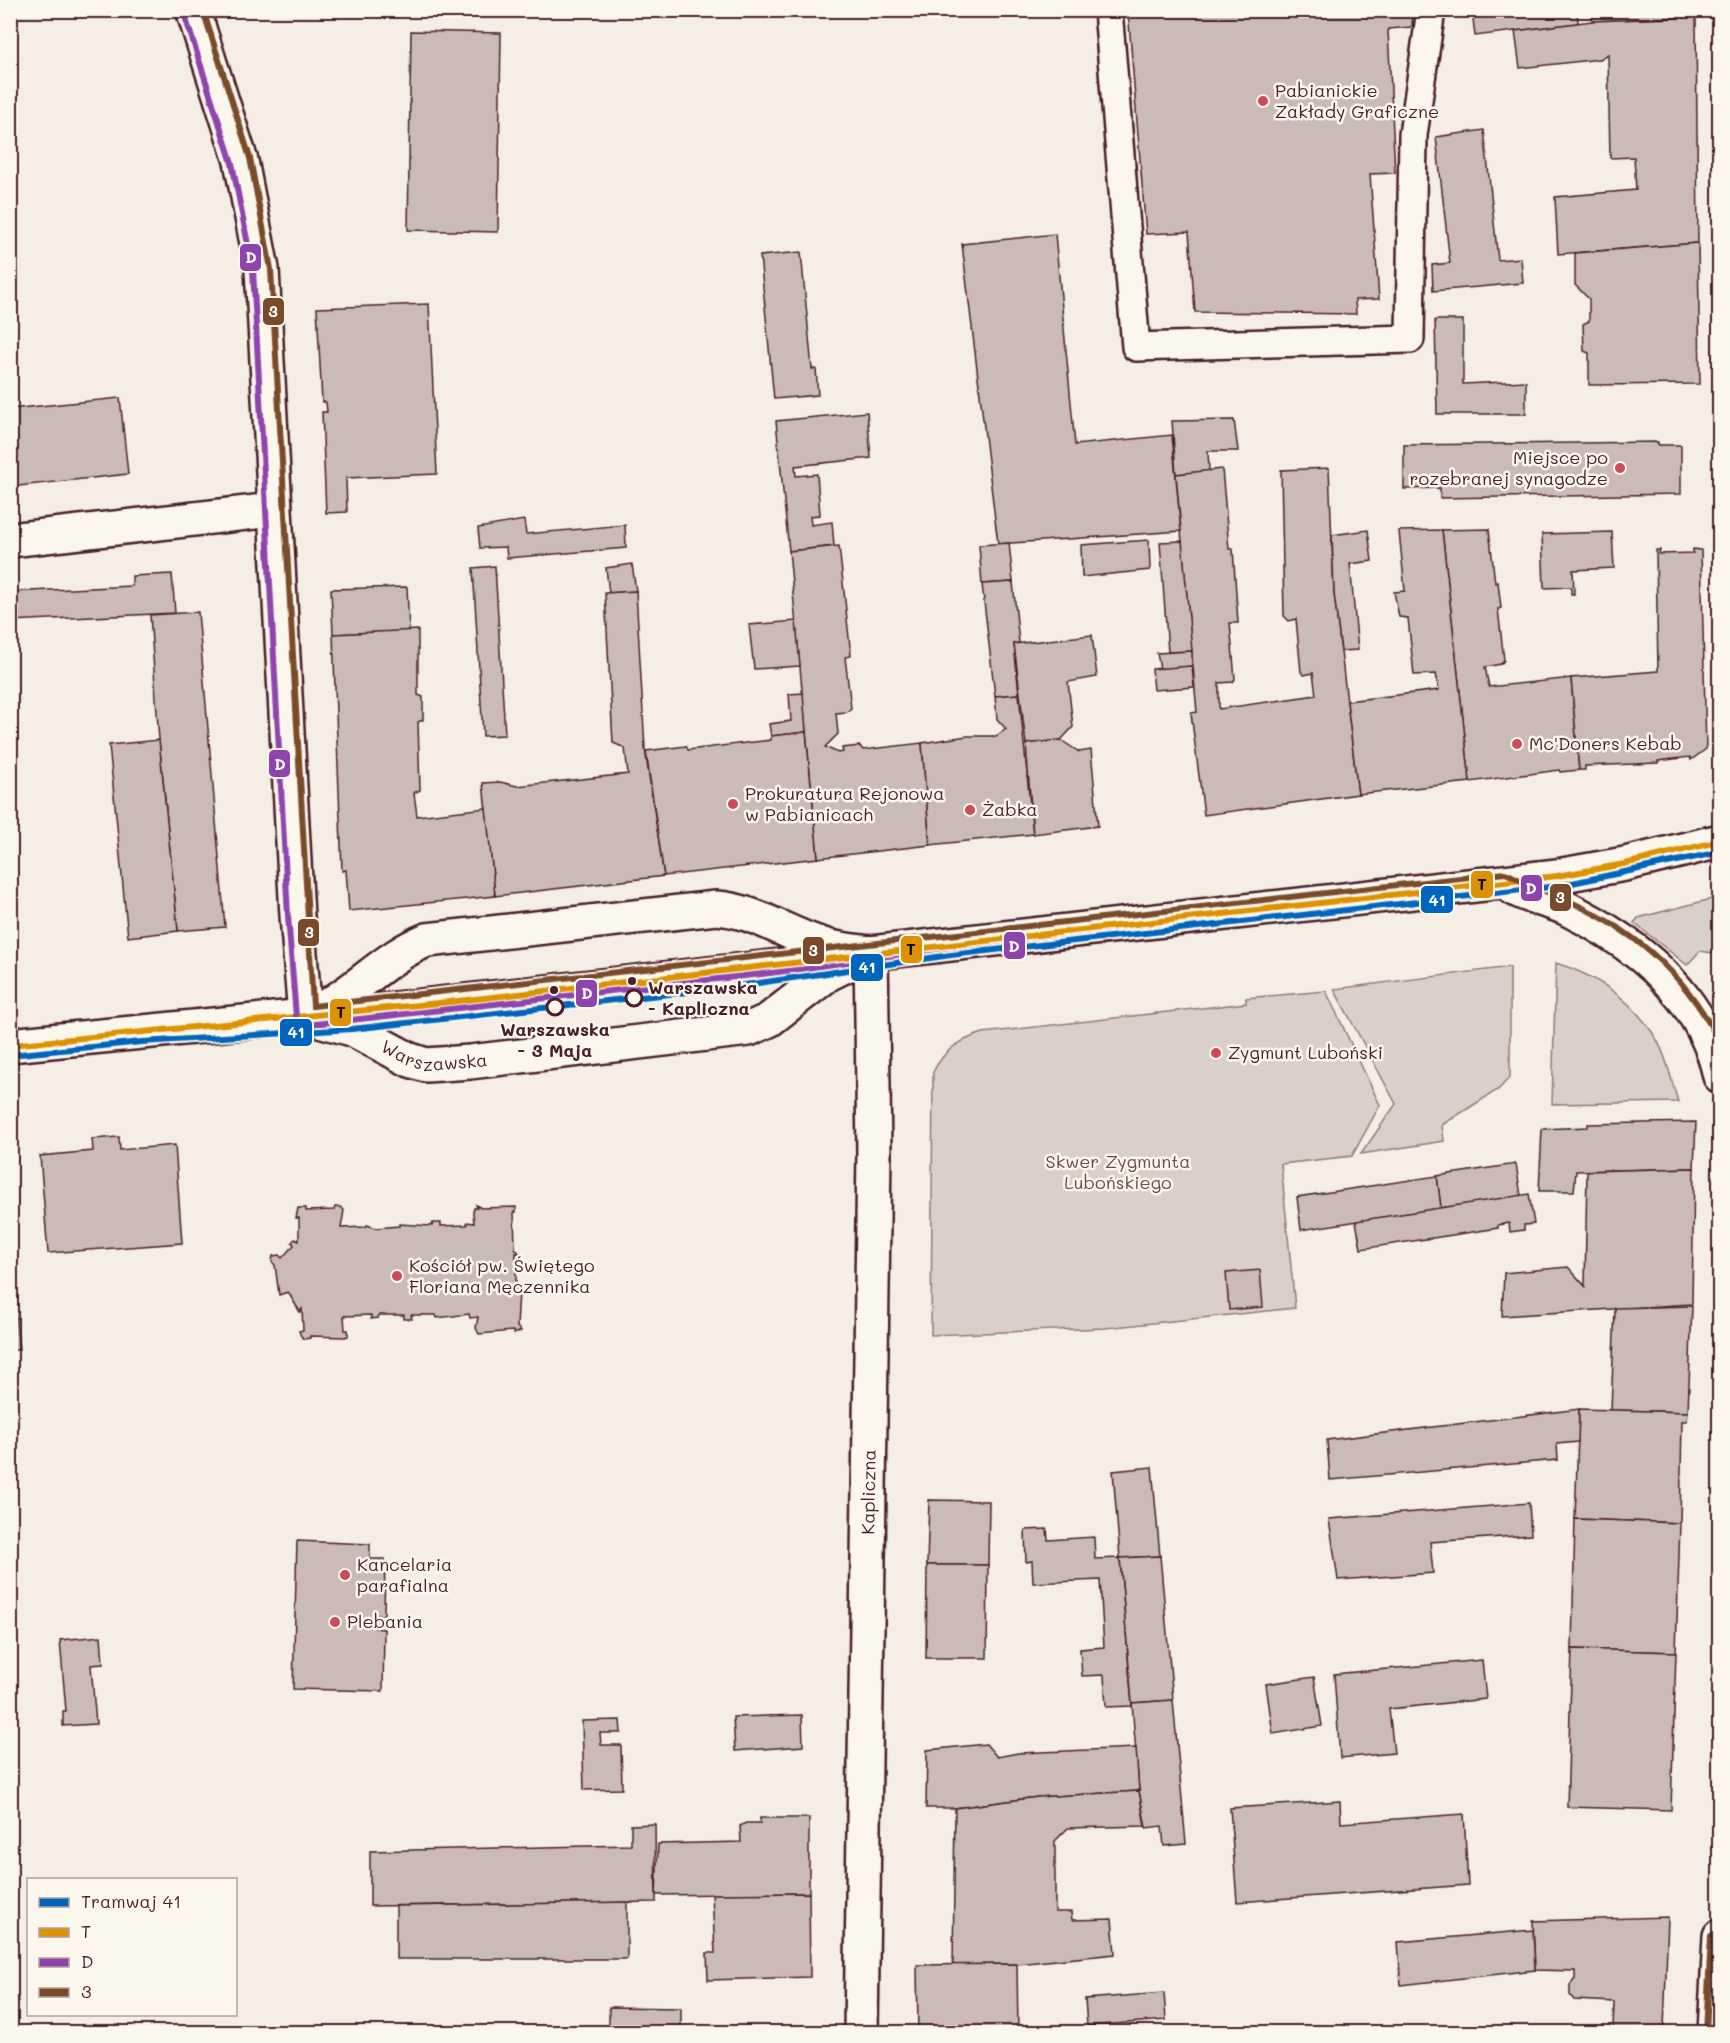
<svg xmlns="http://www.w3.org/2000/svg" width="1730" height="2043" font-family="Mali,sans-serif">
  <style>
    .green { fill: #dbd0c9; stroke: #92787a; stroke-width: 1.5 }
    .building { fill: #cabbb6; stroke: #4a1f2b; stroke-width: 1.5 }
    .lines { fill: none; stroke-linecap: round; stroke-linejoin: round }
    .lane-casing { stroke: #4a1f2b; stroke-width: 32 }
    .street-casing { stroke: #4a1f2b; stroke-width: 38 }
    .secondary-casing { stroke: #4a1f2b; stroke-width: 38 }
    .lane { stroke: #fbf7ec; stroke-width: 27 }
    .street { stroke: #fbf7ec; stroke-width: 33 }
    .secondary { stroke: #fbf7ec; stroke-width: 33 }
    .bus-1-casing { stroke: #fbf7ec; stroke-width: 10 }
    .bus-2-casing { stroke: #fbf7ec; stroke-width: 10 }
    .bus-3-casing { stroke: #fbf7ec; stroke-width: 10 }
    .bus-1 { stroke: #dd9206; stroke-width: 6 }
    .bus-2 { stroke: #8e44ad; stroke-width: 6 }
    .bus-3 { stroke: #7a4b2a; stroke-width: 6 }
    .tram-1-casing { stroke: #fbf7ec; stroke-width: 10 }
    .tram-1 { stroke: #0065bd; stroke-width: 6 }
    .poi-dot { fill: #d1495b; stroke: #fbf7ec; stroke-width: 2 }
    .bus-dot { fill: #4a1f2b; stroke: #fbf7ec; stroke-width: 2 }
    .stop-dot { fill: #fbf7ec; stroke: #4a1f2b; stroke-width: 3 }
    .labels { text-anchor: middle; stroke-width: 5; stroke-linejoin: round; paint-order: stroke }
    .poi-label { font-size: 18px; fill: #4a1f2b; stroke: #fbf7ec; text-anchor: start }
    .stop-label { font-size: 18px; font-weight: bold; fill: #4a1f2b; stroke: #fbf7ec; text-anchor: start }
    .street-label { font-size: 18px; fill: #4a1f2b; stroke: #fbf7ec }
    .park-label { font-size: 18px; fill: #6e4b52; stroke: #fbf7ec }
    .line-badge { stroke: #fbf7ec; stroke-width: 2 }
    .badge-label { font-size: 16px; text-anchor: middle; font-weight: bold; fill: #fff }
    .pale-badge-label { font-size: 16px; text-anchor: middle; font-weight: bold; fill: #111 }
  </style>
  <rect width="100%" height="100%" fill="#f4eee4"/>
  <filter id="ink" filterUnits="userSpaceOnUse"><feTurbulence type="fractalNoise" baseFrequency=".0167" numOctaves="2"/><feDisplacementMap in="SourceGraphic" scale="12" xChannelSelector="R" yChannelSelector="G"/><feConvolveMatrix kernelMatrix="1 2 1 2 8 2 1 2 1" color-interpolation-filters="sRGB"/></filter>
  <g filter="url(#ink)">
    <g class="green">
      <path d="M1719 897V954L1700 951 1687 965 1634 923 1638 918Z"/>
      <path d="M1556 963C1595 975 1629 998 1652 1032 1666 1052 1671 1079 1678 1102L1552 1104Z"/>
      <path d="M1510 967V1077L1499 1089 1442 1125 1444 1141 1361 1154 1396 1104 1334 989Z"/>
      <path d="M1326 991 1380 1105 1352 1156 1281 1164 1295 1308 1105 1328 931 1335 933 1072C945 1049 958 1041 983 1033L1246 1003V998Z"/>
    </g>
    <g class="building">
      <path d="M1128 10H1413L1412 27 1388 29 1395 173 1370 174 1379 299 1355 300 1356 314 1195 312 1189 232 1146 234Z"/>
      <path d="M1472 10H1577L1578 23 1475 36Z"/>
      <path d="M1592 10H1696V17L1592 21Z"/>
      <path d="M1696 17 1698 243 1558 254 1555 197 1636 190 1634 157 1610 158 1608 54 1600 59 1520 68 1515 31 1592 21Z"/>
      <path d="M411 31 501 33 498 232 408 230Z"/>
      <path d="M1484 130 1498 260 1521 258 1523 283 1433 291 1432 265 1450 263 1436 137Z"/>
      <path d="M1055 234 1075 445 1172 435 1181 531 998 544 962 244Z"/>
      <path d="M1698 243 1700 384 1589 385V353L1584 351 1583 324 1589 321V299L1575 285V253Z"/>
      <path d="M801 252 812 369H816L818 395 774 399 760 256Z"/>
      <path d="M429 304 437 474 346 478 347 512 326 513 322 412H327L326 402H322L317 308Z"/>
      <path d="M1435 320H1463V384L1526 381V414H1437Z"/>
      <path d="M120 398 128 474 10 487V409Z"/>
      <path d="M867 412 871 458 795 466 796 476 817 474 820 515 810 516 811 525 832 522 834 546 789 551 776 421Z"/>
      <path d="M1234 420 1238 451H1208L1209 471 1176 474 1172 421Z"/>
      <path d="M1658 442V445H1681V494L1440 498V488L1404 489V445Z"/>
      <path d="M1329 468 1334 593 1358 794 1204 815 1191 713 1197 712 1176 474 1222 469 1229 549H1233L1238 623H1230L1235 679 1233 682 1219 683V709L1316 695 1313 673 1304 675 1301 672 1296 619 1289 621 1284 616 1281 470Z"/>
      <path d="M524 520 526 534 625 525 626 548 507 558 506 547 480 548 478 528Z"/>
      <path d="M1489 529 1495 583 1498 582 1501 608 1498 609 1504 660 1501 664 1485 667 1489 687 1571 678 1579 770 1560 772 1559 770 1470 782 1442 530Z"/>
      <path d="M1368 530 1372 561 1350 564 1358 650 1341 651 1334 593 1332 535Z"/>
      <path d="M1442 530 1470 782 1358 794 1347 701 1439 690 1436 674 1414 675 1408 618 1399 617 1394 592 1405 591 1399 531Z"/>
      <path d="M1612 532 1614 568 1573 570 1574 594H1571V587L1544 588 1542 534Z"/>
      <path d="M1149 540 1150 570 1082 577 1081 545Z"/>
      <path d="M1182 541 1192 651 1168 652 1160 542Z"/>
      <path d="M1009 543 1013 582 982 584 979 545Z"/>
      <path d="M839 546 851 656 845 657 851 708 847 712 836 713 838 734 825 747 838 753 843 752 842 748 860 746 863 750 922 743 930 845 818 858 789 551Z"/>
      <path d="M1693 549 1701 550 1706 749 1691 760 1690 757 1658 761V763L1585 766V770H1579L1571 678 1658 671 1656 550H1660L1659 554 1693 553Z"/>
      <path d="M632 564 636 591 609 593 606 568Z"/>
      <path d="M495 566 505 735 483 736 473 568Z"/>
      <path d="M172 574 175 613 10 621V592L132 586V576Z"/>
      <path d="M1013 582 1019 643 1014 644 1019 694 995 696 982 584Z"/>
      <path d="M407 587 409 631 333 634 331 589Z"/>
      <path d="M636 591 645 749 664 876 495 896 483 783 500 782 517 786 628 774 625 748 613 743 605 593Z"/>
      <path d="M198 612 225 927 178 931 159 740 150 615Z"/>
      <path d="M796 621 800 666 754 669 749 625Z"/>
      <path d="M418 630V695L423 697V720L418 722 420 790 414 793 417 816 486 808 495 896 349 911 346 870 342 871 333 634Z"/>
      <path d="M1092 635 1097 677 1068 682 1073 727 1061 740 1026 744 1014 644Z"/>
      <path d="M1192 651V666L1160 669 1157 653Z"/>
      <path d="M1192 666 1194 687 1154 690 1152 669Z"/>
      <path d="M803 693 806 732 771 736 769 724 791 721 789 694Z"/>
      <path d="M1019 694 1033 834 930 845 922 743 967 736H996L1006 729 997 719 995 696Z"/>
      <path d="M806 732 818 858 664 876 646 751 686 746 688 750 771 740V736Z"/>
      <path d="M159 740 178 931 128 937 109 745Z"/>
      <path d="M1061 740 1079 752 1091 750 1098 826 1033 834 1026 744Z"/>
      <path d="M1696 1122 1694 1168 1576 1171 1574 1191H1539L1542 1129 1588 1127V1124Z"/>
      <path d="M119 1137 120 1150 175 1145 182 1243 48 1253 40 1156 93 1151 92 1139Z"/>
      <path d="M1516 1164 1521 1196 1441 1208 1437 1176Z"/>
      <path d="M1694 1168 1692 1304 1502 1316 1504 1273 1568 1267 1585 1286 1587 1171Z"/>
      <path d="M1437 1176 1441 1208 1301 1230 1297 1197Z"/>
      <path d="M1529 1194 1534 1224 1524 1225V1230L1510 1232 1509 1223 1498 1225V1228L1361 1249 1356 1221Z"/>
      <path d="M476 1205 481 1208 516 1207V1212H514L515 1248 519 1253H516V1287L519 1291 517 1327 521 1331 514 1334 513 1331 479 1334 476 1328 478 1317 470 1318 469 1314 437 1318 436 1315H411L412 1319H404V1315H379L378 1318 371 1319V1315L344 1316 345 1330H348V1336L345 1337 310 1336V1338L304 1339 301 1336 299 1331 303 1330 302 1309 300 1312 288 1292 279 1295 275 1265 272 1262 273 1256 279 1255 282 1258 294 1245 292 1242 295 1239 299 1241V1218H296L298 1208H306V1211L334 1210 335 1207H340L344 1210 341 1228 366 1227 367 1225 376 1228 399 1226V1224L432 1226 433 1223H441V1226L467 1225V1222L474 1223 473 1212 474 1208H477Z"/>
      <path d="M10 1256 19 1350H10Z"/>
      <path d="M1260 1270 1263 1307 1229 1310 1226 1273Z"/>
      <path d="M1692 1306 1688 1412 1611 1410 1615 1308Z"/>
      <path d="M1579 1409 1688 1412 1687 1421H1682L1680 1523 1575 1519Z"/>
      <path d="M1579 1409 1578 1442 1557 1444 1558 1460 1330 1480 1327 1440Z"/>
      <path d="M1152 1467 1160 1556 1120 1558 1113 1471Z"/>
      <path d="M929 1500 989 1501 988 1565H927Z"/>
      <path d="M1529 1503 1531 1535 1430 1542 1433 1573 1338 1580 1329 1519Z"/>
      <path d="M1575 1519 1680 1523 1676 1652 1572 1649Z"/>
      <path d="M1047 1529 1048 1540 1094 1537 1095 1559 1120 1558 1132 1706 1106 1707 1104 1675 1082 1676 1080 1649 1104 1647 1100 1580 1033 1583 1032 1561 1026 1562 1025 1530Z"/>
      <path d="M297 1541 370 1544V1559H385L384 1615H375V1628L384 1629 383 1691 293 1689Z"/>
      <path d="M1160 1556 1173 1700 1132 1703 1120 1558Z"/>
      <path d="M927 1565H988L987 1658H926Z"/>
      <path d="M101 1636 103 1664 91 1665 96 1724 63 1726V1711H66L60 1640Z"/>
      <path d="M1572 1649 1676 1652 1671 1810 1567 1807Z"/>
      <path d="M1482 1660 1486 1699 1389 1709 1394 1753 1340 1758 1334 1674Z"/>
      <path d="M1314 1677 1322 1726 1273 1734 1266 1684Z"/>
      <path d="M1173 1700 1186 1844 1164 1846 1162 1826 1146 1828 1139 1791 1132 1703Z"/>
      <path d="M802 1715 803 1746 735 1751 733 1717Z"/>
      <path d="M620 1720 621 1733H600L601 1745H621L622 1789 584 1790 582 1721Z"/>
      <path d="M986 1744 997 1757 1018 1753 1136 1748 1139 1791 1038 1797 955 1808H926L927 1750Z"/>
      <path d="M1139 1791 1145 1826 1068 1828 1055 1841V1912H1071L1072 1920 1112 1919 1115 1954 1017 1964 953 1965 955 1808 1038 1797Z"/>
      <path d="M1340 1801 1341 1823 1464 1814 1468 1885 1237 1902 1230 1808Z"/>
      <path d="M760 1818H809V1893L656 1895 658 1844 741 1842 740 1826 746 1823H760Z"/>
      <path d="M655 1824 656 1902 370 1906V1851L631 1845V1825Z"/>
      <path d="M809 1893 810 1977 708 1980 707 1953H715L712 1894Z"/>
      <path d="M627 1902V1959H396V1906Z"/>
      <path d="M1668 1917 1664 2029 1613 2028 1614 2002 1574 2000 1570 1995V1985L1575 1979V1971L1535 1970 1533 1921Z"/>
      <path d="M1533 1930 1535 1970 1401 1985 1398 1942Z"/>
      <path d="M1017 1964 1018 2032H918L917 1965Z"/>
      <path d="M1164 1993 1166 2020 1087 2026 1085 1999Z"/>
      <path d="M609 2007 681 2008V2032H609Z"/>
      <path d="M1454 2028V2032H1392Z"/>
      <rect x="1018" y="2031" width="53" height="1"/>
    </g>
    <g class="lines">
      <g class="lane-casing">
        <g id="lane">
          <path d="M1108 10 1136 347 1410 339 1413 135 1431 10"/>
          <path d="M315 1015 852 955"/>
        </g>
      </g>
      <g class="street-casing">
        <g id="street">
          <path d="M10 540 273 510"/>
          <path id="s1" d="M861 2032 874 1153 871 953"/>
        </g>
      </g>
      <g class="secondary-casing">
        <g id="secondary">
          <path d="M193 10 241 161 262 269 297 916 305 1016"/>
          <path d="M1506 883C1524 897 1546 899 1566 908 1636 943 1703 995 1720 1076"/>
          <path id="s2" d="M305 1016 352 1029 410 1060 426 1065 470 1062 749 1029 769 1020 828 974 871 953"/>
          <path d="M10 1045 305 1016C351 999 381 958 427 940L716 908C754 910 784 933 820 944 837 950 853 951 871 953L1557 876 1625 864 1720 841"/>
          <path d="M1715 2032 1720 1936"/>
        </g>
      </g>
      <use href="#lane" class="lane"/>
      <use href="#street" class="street"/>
      <use href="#secondary" class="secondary"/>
      <g class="bus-1-casing">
        <path id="bus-1" d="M10 1045 449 1002 1557 876 1625 864 1720 841"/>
      </g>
      <g class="bus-2-casing">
        <g id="bus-2">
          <path d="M184 13 232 163 253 270 288 916 296 1017"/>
          <path d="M306 1025 1558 885 1627 873 1720 850"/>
        </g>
      </g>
      <g class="bus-3-casing">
        <g id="bus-3">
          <path d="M203 10 250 158 271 269 313 1006 1505 873C1515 876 1524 884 1534 887 1617 917 1680 962 1720 1043"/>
          <path d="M1706 2032 1711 1936"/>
        </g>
      </g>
      <use href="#bus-1" class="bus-1"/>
      <use href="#bus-2" class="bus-2"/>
      <use href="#bus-3" class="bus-3"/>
      <g class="tram-1-casing">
        <path id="tram-1" d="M10 1055 142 1042 352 1029 724 988 951 955 1558 886 1720 852"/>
      </g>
      <use href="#tram-1" class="tram-1"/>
    </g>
  </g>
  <g class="poi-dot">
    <circle cx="1263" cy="101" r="6"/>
    <circle cx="1620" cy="468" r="6"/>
    <circle cx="1517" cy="744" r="6"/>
    <circle cx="733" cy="804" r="6"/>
    <circle cx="970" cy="810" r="6"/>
    <circle cx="1216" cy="1053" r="6"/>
    <circle cx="397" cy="1276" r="6"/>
    <circle cx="345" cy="1575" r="6"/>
    <circle cx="335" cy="1622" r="6"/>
  </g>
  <g class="bus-dot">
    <circle cx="632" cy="981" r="5"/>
    <circle cx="554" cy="990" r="5"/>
  </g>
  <g class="stop-dot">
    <circle cx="634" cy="998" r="8"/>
    <circle cx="555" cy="1007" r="8"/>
  </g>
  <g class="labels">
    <g class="poi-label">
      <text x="1275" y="97">Pabianickie<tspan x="1275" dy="21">Zakłady Graficzne</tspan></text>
      <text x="1608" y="464" text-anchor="end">Miejsce po<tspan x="1608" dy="21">rozebranej synagodze</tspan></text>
      <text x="1529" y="750">Mc'Doners Kebab</text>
      <text x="745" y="800">Prokuratura Rejonowa<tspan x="745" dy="21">w Pabianicach</tspan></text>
      <text x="982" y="816">Żabka</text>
      <text x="1228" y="1059">Zygmunt Luboński</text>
      <text x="409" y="1272">Kościół pw. Świętego<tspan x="409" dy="21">Floriana Męczennika</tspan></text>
      <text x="357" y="1571">Kancelaria<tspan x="357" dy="21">parafialna</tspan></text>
      <text x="347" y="1628">Plebania</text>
    </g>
    <g class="stop-label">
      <text x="648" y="994">Warszawska<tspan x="648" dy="21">- Kapliczna</tspan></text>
      <text x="555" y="1036" text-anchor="middle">Warszawska<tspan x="555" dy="21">- 3 Maja</tspan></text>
    </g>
    <g class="street-label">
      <text dy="6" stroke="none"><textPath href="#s2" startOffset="138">Warszawska</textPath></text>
      <text dy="6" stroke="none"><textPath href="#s1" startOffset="540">Kapliczna</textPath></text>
    </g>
    <g class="park-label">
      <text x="1118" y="1168">Skwer Zygmunta<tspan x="1118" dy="21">Lubońskiego</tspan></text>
    </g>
  </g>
  <g class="line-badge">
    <rect x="239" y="243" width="23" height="29" rx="6" fill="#8e44ad"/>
    <rect x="262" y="297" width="23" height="29" rx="6" fill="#7a4b2a"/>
    <rect x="268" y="749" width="23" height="29" rx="6" fill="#8e44ad"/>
    <rect x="1470" y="870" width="24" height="29" rx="6" fill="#dd9206"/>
    <rect x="1520" y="874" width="23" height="28" rx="6" fill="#8e44ad"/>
    <rect x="1549" y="883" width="23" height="29" rx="6" fill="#7a4b2a"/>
    <rect x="1420" y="885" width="34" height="29" rx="6" fill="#0065bd"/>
    <rect x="297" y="918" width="23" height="29" rx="6" fill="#7a4b2a"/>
    <rect x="1003" y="931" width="23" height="29" rx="6" fill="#8e44ad"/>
    <rect x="900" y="935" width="23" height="29" rx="6" fill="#dd9206"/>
    <rect x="802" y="936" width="23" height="29" rx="6" fill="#7a4b2a"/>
    <rect x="850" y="953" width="34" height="29" rx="6" fill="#0065bd"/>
    <rect x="575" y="979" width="23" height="29" rx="6" fill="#8e44ad"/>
    <rect x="329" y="998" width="23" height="29" rx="6" fill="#dd9206"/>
    <rect x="279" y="1018" width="34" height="29" rx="6" fill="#0065bd"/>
  </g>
  <g class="badge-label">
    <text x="251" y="263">D</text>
    <text x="273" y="317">3</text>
    <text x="280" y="770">D</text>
    <text x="1531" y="894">D</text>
    <text x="1560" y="903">3</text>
    <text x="1437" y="906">41</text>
    <text x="309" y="938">3</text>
    <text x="1014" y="952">D</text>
    <text x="813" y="956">3</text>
    <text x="867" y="973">41</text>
    <text x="587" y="999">D</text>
    <text x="296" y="1038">41</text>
  </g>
  <g class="pale-badge-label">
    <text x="1482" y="890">T</text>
    <text x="911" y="955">T</text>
    <text x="341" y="1018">T</text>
  </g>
  <rect width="1730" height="2043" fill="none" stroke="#fbf7ec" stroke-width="36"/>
  <rect x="18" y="18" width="1694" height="2007" fill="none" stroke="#4a1f2b" stroke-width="2" filter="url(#ink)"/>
  <rect x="27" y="1878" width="210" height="138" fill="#fbf7ec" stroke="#b4a19f" stroke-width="1.5"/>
  <rect x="39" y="1898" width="30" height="9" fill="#0065bd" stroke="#b4a19f" stroke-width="1.5"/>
  <text x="81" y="1908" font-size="18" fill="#4a1f2b">Tramwaj 41</text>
  <rect x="39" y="1928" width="30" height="9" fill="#dd9206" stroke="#b4a19f" stroke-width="1.5"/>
  <text x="81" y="1938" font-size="18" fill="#4a1f2b">T</text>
  <rect x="39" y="1958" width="30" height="9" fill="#8e44ad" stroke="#b4a19f" stroke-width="1.5"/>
  <text x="81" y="1968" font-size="18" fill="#4a1f2b">D</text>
  <rect x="39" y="1988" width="30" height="9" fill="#7a4b2a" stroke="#b4a19f" stroke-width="1.5"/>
  <text x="81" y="1998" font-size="18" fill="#4a1f2b">3</text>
</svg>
